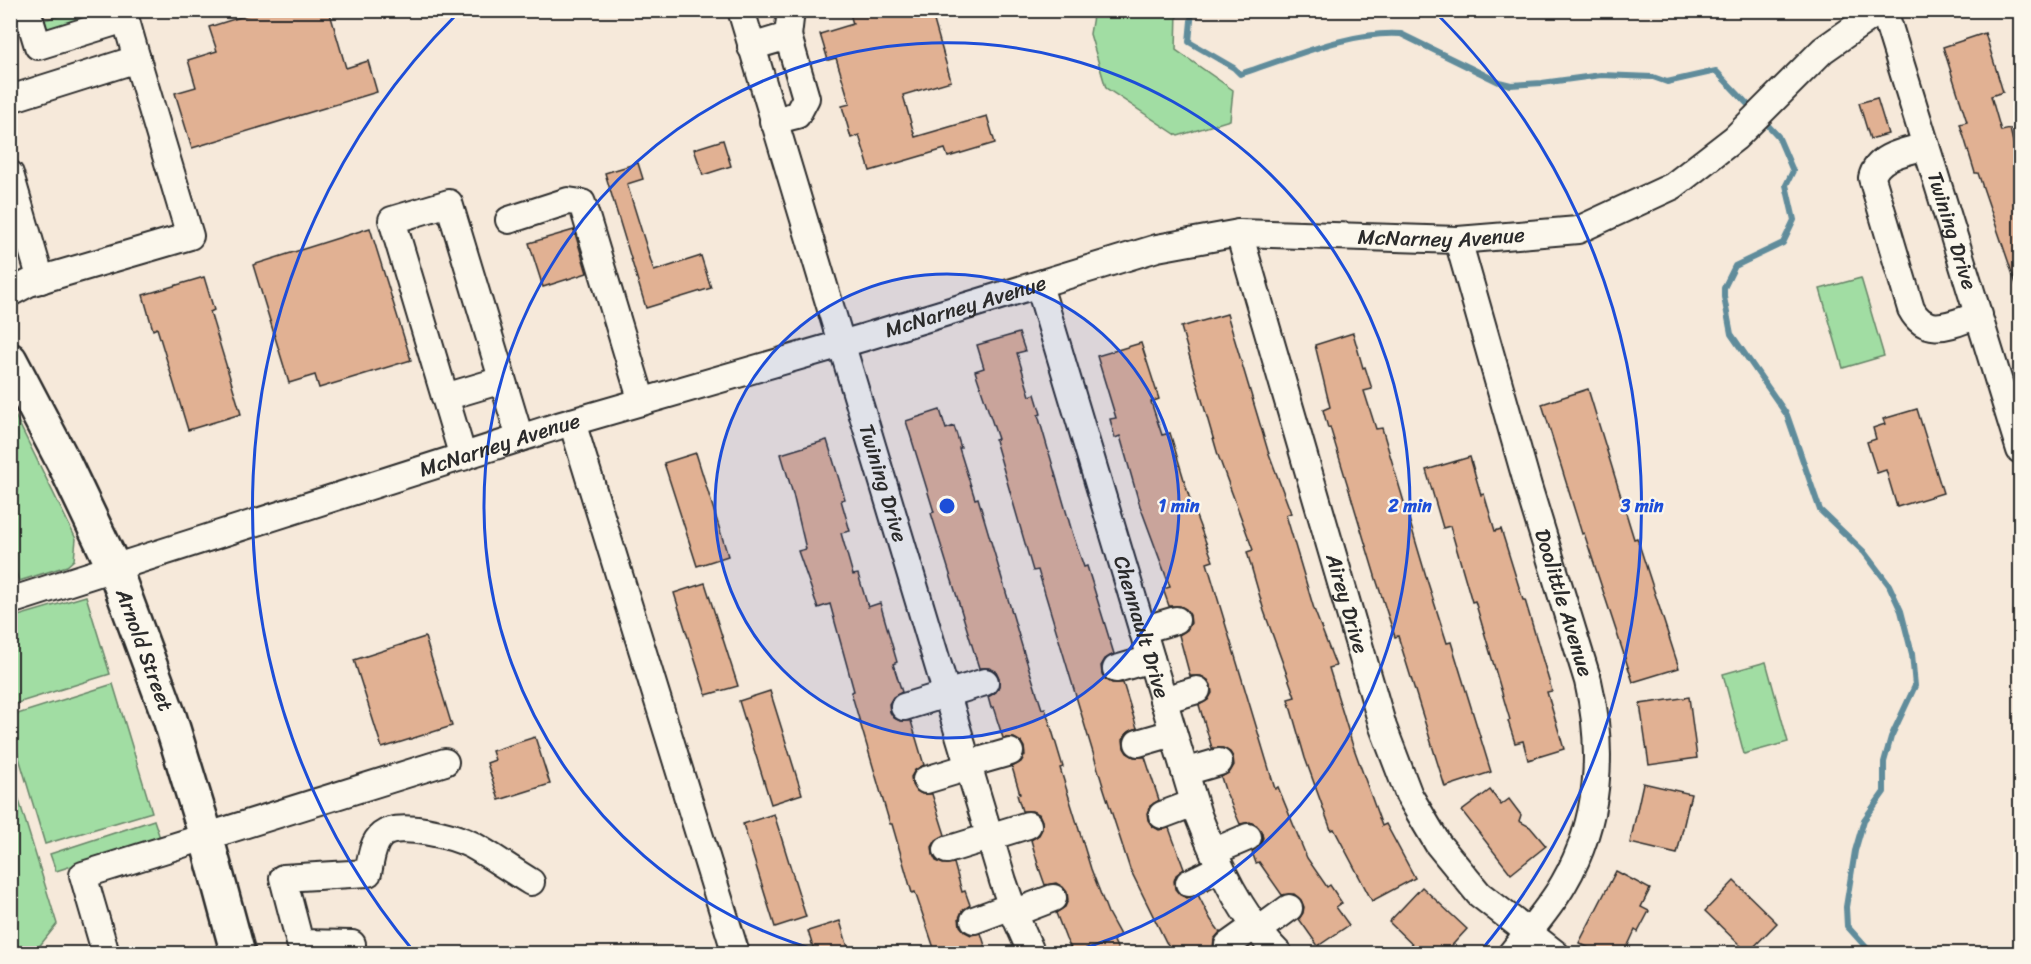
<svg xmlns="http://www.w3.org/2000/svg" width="2031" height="964" font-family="Sriracha,sans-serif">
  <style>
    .green { fill: #a1dda3; stroke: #668467; stroke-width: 1.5 }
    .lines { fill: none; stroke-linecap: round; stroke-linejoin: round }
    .stream { stroke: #618c9b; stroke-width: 6 }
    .building { fill: #e1b193; stroke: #2b2b2b; stroke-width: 1.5 }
    .minor-casing { stroke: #2b2b2b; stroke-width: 30 }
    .major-casing { stroke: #2b2b2b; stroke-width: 38 }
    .minor { stroke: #fbf7ec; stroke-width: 26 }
    .major { stroke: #fbf7ec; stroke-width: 33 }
    .ring { fill: none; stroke: #1d4ed8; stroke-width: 3 }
    .labels { text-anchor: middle; stroke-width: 4.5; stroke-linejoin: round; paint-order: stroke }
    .street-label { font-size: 21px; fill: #2b2b2b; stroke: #fbf7ec }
    .centre { fill: #1d4ed8; stroke: #fbf7ec; stroke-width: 3 }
    .ring-label { font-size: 18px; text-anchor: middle; font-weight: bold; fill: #1d4ed8; stroke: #fbf7ec; stroke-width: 4.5; stroke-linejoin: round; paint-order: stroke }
  </style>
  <rect width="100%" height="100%" fill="#f6e9da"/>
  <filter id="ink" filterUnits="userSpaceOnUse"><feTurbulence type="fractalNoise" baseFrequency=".0167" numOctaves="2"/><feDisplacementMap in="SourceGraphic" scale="12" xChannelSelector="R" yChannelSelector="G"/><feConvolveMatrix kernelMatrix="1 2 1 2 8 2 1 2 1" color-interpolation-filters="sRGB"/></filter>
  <g filter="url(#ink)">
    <g class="green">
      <path d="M1094 10 1177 11 1176 50 1233 90 1230 120 1178 136 1106 88 1090 34Z"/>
      <path d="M58 11H100L92 18 52 31 47 29 44 20 59 16Z"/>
      <path d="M1861 278 1884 356 1843 368 1820 289Z"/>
      <path d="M10 405 76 539 74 560 67 566 19 581 10 554Z"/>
      <path d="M86 596 110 674 11 705V618Z"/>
      <path d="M1766 662 1788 742 1744 754 1723 674Z"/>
      <path d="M113 684 152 812 45 844 11 731V716Z"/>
      <path d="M10 771 57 924 34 953H11Z"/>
      <path d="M154 820 160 838 56 871 50 854Z"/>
    </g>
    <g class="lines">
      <g class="stream">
        <path d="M1192 10 1189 42 1234 68 1240 74C1288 59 1351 30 1401 34L1499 82 1511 85 1542 83 1601 75 1653 77 1667 82 1716 71 1754 111"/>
        <path d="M1761 118 1778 136 1793 171 1786 185 1794 220 1783 243 1735 266 1724 288V297L1731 334 1787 415 1820 510 1864 552 1889 585 1901 611 1912 654 1915 686 1891 737 1884 762V792L1864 820 1855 851 1846 907 1847 926 1872 954"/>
      </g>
    </g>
    <g class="building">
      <path d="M263 10H329L346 68 368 61 377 92 192 148 175 93 196 87 188 60 217 51 209 27Z"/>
      <path d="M849 10H931L951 81 903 95 915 137 987 116 995 143 948 157 945 149 870 171 859 135 851 138 842 106 850 104 836 58 828 60 820 34 853 24Z"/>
      <path d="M1985 33 2003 92 1991 96 2001 131 2010 129 2020 172V290H2018L1978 173H1975L1960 124 1967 122 1943 47Z"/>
      <path d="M1877 98 1888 134 1870 139 1859 103Z"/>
      <path d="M723 140 731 166 703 175 694 149Z"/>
      <path d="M638 163 643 179 627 184 654 271 701 256 711 288 646 308 605 173Z"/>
      <path d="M370 228 411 360 319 388 315 375 289 383 253 265Z"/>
      <path d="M574 230 587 273 543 287 529 243Z"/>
      <path d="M204 277 214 310 210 312 241 414 188 430 157 328 153 330 143 295Z"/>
      <path d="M1227 314 1268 451 1291 513 1286 515 1314 609 1336 666 1329 668 1352 743 1382 826 1386 824 1415 878 1372 901 1334 829 1331 830 1305 758 1288 699 1295 697 1264 611 1247 552 1253 550 1218 455 1181 327Z"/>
      <path d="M1019 333 1025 351 1017 353 1030 396 1035 394 1041 414 1038 415 1073 535 1084 567 1087 566 1114 654 1105 659 1101 666 1102 674 1105 679 1112 683H1123L1137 728 1127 733 1123 740 1124 748 1127 753 1134 757H1145L1159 800 1150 806 1147 813 1148 820 1152 826 1159 830 1169 828 1184 869 1176 875 1174 881 1175 889 1180 895 1187 898 1198 895 1211 920 1220 932 1214 939 1213 947 1216 954H1175L1166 942 1130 869 1103 786 1038 570 1033 571 995 440 998 439 975 371 984 368 977 345Z"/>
      <path d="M1353 333 1363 368 1365 367 1372 389 1364 391 1376 429 1382 428 1428 583 1447 643 1451 642 1491 772 1445 787 1398 636 1395 637 1376 579 1330 427 1328 428 1323 410 1330 407 1315 345Z"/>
      <path d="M1141 343 1159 399 1151 402 1162 435 1170 433 1191 503 1213 561 1207 563 1275 789 1278 787 1307 858 1327 887 1330 885 1342 903 1336 907 1349 925 1318 946 1299 919 1303 913 1304 907 1301 900 1294 894 1282 895 1259 862 1256 863 1252 852 1260 845 1263 838 1261 831 1256 825 1250 822 1240 824 1225 790 1221 777 1230 772 1234 765 1233 757 1230 752 1223 748H1212L1199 705 1208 700 1212 693 1211 685 1208 680 1201 676H1190L1179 635 1187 630 1191 623 1190 615 1186 609 1180 606H1169L1163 589 1170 587 1140 506 1120 436 1115 438 1110 419 1116 418 1097 356Z"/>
      <path d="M1588 389 1634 539 1637 538 1679 668 1633 682 1584 533 1582 534 1542 404Z"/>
      <path d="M1917 409 1943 493 1897 507 1886 470 1877 473 1867 442 1876 439 1873 428 1885 424 1883 419Z"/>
      <path d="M940 410 946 429 954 426 961 448H959L975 499 978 498 1024 653 1042 709 1045 708 1051 727 1063 767 1060 768 1091 869 1108 913 1120 935 1113 939 1120 954H1074L1066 939 1056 913 1065 907 1068 900 1067 892 1063 887 1056 883 1045 885 1039 868 1031 840 1039 835 1042 829V821L1039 814 1032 811H1022L1017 795 1020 794 1012 767 1021 762 1025 755 1024 747 1021 742 1014 738H1003L993 707 991 708 988 697 996 692 999 686V678L996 671 989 668H979L931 513 934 512 906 421Z"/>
      <path d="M827 440 845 499 841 500 850 531 841 533 853 575 858 574 868 607 880 603 897 662 893 664 902 692 893 697 889 704 890 712 894 718 900 721H911L924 765 915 770 911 777 912 785 915 790 922 794H932L945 835 936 840 932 847 933 855 936 861 943 864 954 863 962 892 965 891 970 905 962 911 959 918 960 926 965 932 971 935 981 933 986 949 973 954H936L915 892 912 893 892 824H890L851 692 854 691 830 604 818 608 798 551 806 549 793 494 781 454Z"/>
      <path d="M696 453 728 556 697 566 664 463Z"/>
      <path d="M1470 457 1481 495 1484 494 1495 531 1501 529 1523 600H1525L1552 691 1547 692 1564 749 1528 760 1523 741 1515 743 1508 721 1510 720 1475 601 1472 602 1450 526 1443 528 1426 470Z"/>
      <path d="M705 583 738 686 706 695 674 593Z"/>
      <path d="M425 637 452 726 382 748 354 660Z"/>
      <path d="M770 691 802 794 771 804 739 701Z"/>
      <path d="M1689 697 1697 758 1649 765 1640 704Z"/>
      <path d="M535 737 550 784 499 800 487 763 495 760 492 751Z"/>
      <path d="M1643 783 1691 794 1677 854 1630 843Z"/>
      <path d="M1490 790 1501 805 1509 799 1521 815 1519 821 1530 827 1546 846 1511 874 1462 811Z"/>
      <path d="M774 814 806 917 775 927 743 824Z"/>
      <path d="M1616 871 1650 889 1641 907 1649 911 1638 932 1635 930 1624 954H1601L1579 943Z"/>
      <path d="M1734 881 1777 923 1748 953 1705 911Z"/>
      <path d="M1422 887 1467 929 1444 954H1422L1389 922Z"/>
      <path d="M840 921 850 954H815L808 931Z"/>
    </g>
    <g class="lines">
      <g class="minor-casing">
        <g id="minor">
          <path d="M27 10 38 46 125 19"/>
          <path d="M123 10 137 59"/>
          <path id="s1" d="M741 10 1003 881 1016 918 1032 954"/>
          <path id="s2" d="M1884 10 2020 450"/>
          <path d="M788 36 791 10"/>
          <path d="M751 47 788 36 806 98 797 115 773 121"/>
          <path d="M10 99 137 59 190 236 29 283 10 293"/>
          <path d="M1926 146C1906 152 1877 155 1872 178L1911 309C1927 339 1953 323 1979 315"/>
          <path d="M10 174 41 280"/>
          <path d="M509 220 568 201 582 203 642 402"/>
          <path id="s3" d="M1239 233 1383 727 1409 795 1438 844 1479 894 1556 954"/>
          <path id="s4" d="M1458 240 1528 486 1588 681C1604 750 1600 821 1564 883 1550 908 1529 931 1511 954"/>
          <path id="s5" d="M1039 285 1198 815C1217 864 1241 916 1279 954"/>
          <path d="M445 397 502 380"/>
          <path d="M572 422 736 954"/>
          <path d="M463 457 392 220 449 203 520 438"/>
          <path id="s6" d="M10 601 558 426 862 338 1157 248 1239 233 1458 240 1578 230 1673 186 1735 138 1823 50 1880 10"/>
          <path d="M1142 630 1176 620"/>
          <path d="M1116 669 1151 659"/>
          <path d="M1163 700 1197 690"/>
          <path d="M904 707 985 682"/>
          <path d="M1138 743 1173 733"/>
          <path d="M968 764 1010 752"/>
          <path d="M1185 772 1219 762"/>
          <path d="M926 780 969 767"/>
          <path d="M1162 815 1194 803"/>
          <path d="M947 850 1028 825"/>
          <path d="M1213 852 1248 837"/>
          <path d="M1189 883 1220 868"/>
          <path d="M1014 913 1053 898"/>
          <path d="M974 920 1012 906"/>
          <path d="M1259 930 1289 908"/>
          <path d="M1228 945 1256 925"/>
          <path d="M106 954 83 875 445 762"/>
          <path d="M352 954V944L300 943 283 878 368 873C371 860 372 843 382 835 399 821 454 836 472 845 492 856 511 870 531 882"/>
        </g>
      </g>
      <g class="major-casing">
        <g id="major">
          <path id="s7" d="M10 360 64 463 115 570 170 719 206 836 238 954"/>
        </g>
      </g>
      <use href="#minor" class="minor"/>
      <use href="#major" class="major"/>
    </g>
  </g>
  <circle cx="947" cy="506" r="232" fill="#1d4ed8" fill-opacity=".12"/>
  <g class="ring">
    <circle cx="947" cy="506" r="232"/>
    <path d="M827 953A463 463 0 1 1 1067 953"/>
    <path d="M415 953A695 695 0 0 1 456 15M1438 15A695 695 0 0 1 1479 953"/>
  </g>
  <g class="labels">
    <g class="street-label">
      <text dy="7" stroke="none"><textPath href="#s2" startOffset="231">Twining Drive</textPath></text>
      <text dy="7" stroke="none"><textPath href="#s6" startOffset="1486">McNarney Avenue</textPath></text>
      <text dy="7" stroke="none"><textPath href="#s6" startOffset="1000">McNarney Avenue</textPath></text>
      <text dy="7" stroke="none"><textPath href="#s6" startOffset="514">McNarney Avenue</textPath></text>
      <text dy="7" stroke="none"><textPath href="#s1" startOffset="494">Twining Drive</textPath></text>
      <text dy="7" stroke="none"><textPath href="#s3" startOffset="386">Airey Drive</textPath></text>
      <text dy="7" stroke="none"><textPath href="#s4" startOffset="378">Doolittle Avenue</textPath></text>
      <text dy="7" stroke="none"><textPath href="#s5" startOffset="357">Chennault Drive</textPath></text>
      <text dy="7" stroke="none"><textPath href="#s7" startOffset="320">Arnold Street</textPath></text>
    </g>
  </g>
  <circle cx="947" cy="506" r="9" class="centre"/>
  <g class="ring-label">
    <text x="1179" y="512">1 min</text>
    <text x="1410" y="512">2 min</text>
    <text x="1642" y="512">3 min</text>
  </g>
  <rect width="2031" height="964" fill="none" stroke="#fbf7ec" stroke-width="36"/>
  <rect x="18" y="18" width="1995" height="928" fill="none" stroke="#2b2b2b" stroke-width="2" filter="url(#ink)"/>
</svg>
